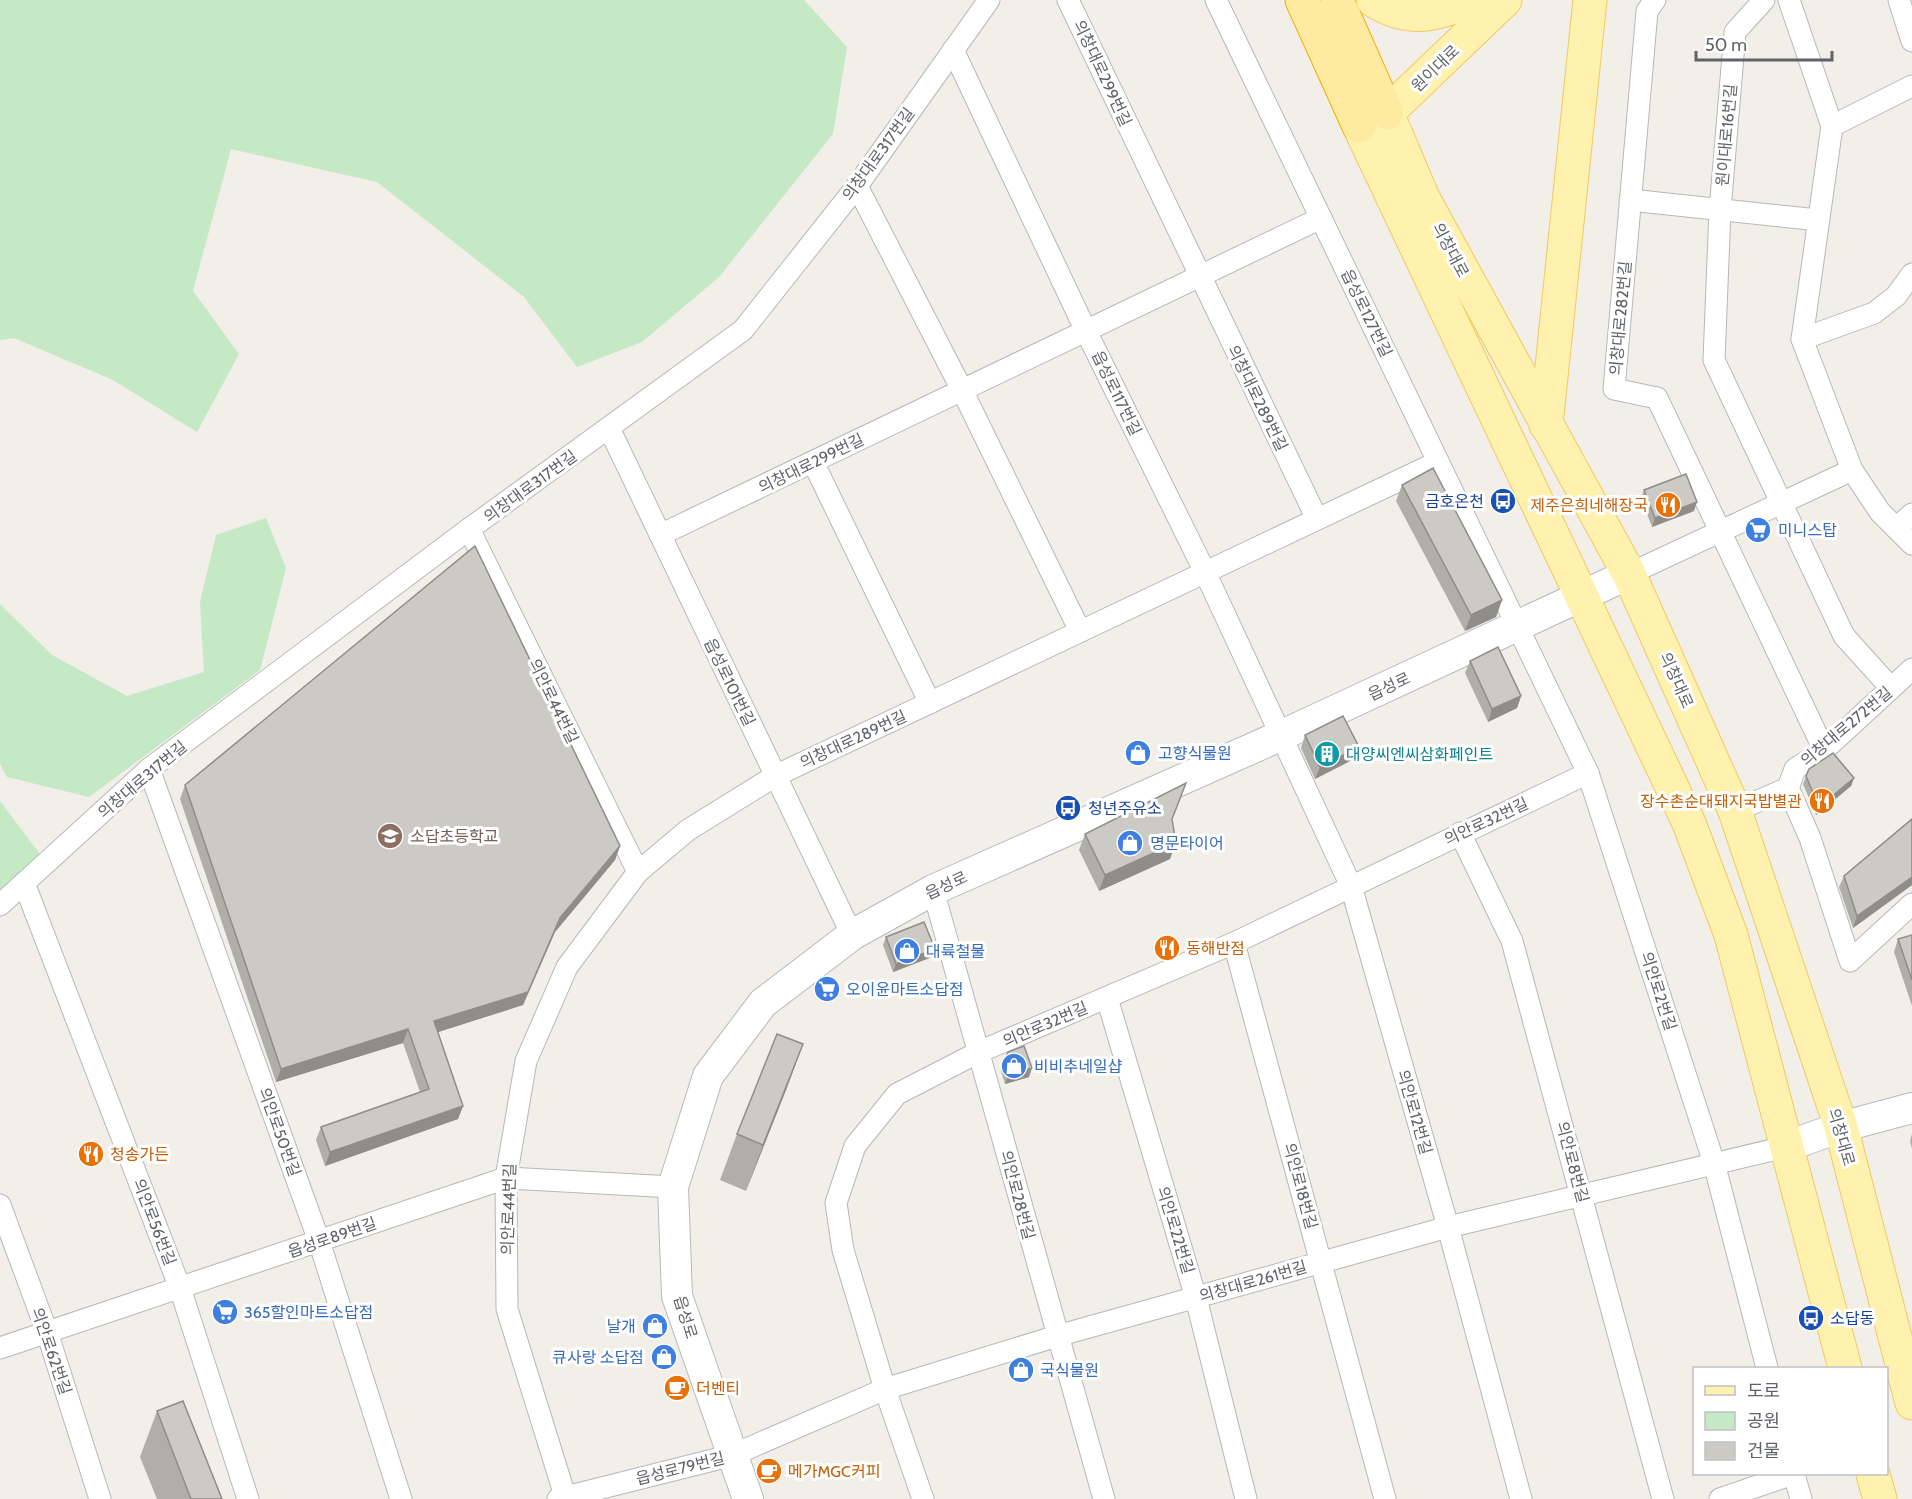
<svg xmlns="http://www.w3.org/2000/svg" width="1912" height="1499" font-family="Cabin,'Noto Sans KR',sans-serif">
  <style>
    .green { fill: #c5e8c5 }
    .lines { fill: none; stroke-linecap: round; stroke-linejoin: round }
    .minor-casing { stroke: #b5b8bc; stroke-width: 23 }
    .secondary-casing { stroke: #b6babf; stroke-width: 32 }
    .primary-casing { stroke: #f2c960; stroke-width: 35 }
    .trunk-casing { stroke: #f9ab00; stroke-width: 35 }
    .minor { stroke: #fff; stroke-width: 21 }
    .secondary { stroke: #fff; stroke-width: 30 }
    .primary { stroke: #fff2af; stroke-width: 33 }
    .trunk { stroke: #feeaa1; stroke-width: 33 }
    .wall { fill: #afaea9 }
    .shaded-wall { fill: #8f8d8a }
    .building { fill: #cccac5; stroke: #8f8d8a; stroke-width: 1.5 }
    .labels { text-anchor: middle; stroke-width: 6; stroke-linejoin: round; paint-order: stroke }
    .street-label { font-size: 16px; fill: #5f6368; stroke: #fff }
    .transit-label { font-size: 16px; fill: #164399; stroke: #fff; text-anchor: start }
    .food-label { font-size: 16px; fill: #c56008; stroke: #fff; text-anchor: start }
    .shop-label { font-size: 16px; fill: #366cbe; stroke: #fff; text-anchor: start }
    .culture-label { font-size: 16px; fill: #0d838f; stroke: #fff; text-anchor: start }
    .education-label { font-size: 16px; fill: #785e54; stroke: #fff; text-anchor: start }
  </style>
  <rect width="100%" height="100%" fill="#f1efe8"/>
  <g class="green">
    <path d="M0 0H804L847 47 833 134 719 277 642 342 577 367 524 297 377 182 231 149 193 291 239 354 197 432 113 380 14 338 0 340Z"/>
    <path d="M266 518 286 568 260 670 89 797 7 777 0 764V604L52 655 127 696 204 672 200 602 216 535Z"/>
    <path d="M0 801 42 857 0 895Z"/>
  </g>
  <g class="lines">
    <g class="minor-casing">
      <g id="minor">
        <path d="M1068 0 1317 519"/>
        <path d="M1216 0 1588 773 1714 1163 1767 1368"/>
        <path d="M1655 0 1647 11 1614 389 1657 398 1824 750"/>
        <path d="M1764 0 1735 32 1720 210 1714 360 1844 636 1891 688"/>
        <path d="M1789 0 1832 126 1802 339 1852 470 1880 512 1912 544"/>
        <path d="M1899 0 1912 41"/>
        <path d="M953 50 1086 331 1205 572 1351 886 1448 1227 1521 1499"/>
        <path d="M1832 126 1912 86"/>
        <path d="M857 186 962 390 1080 631"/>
        <path d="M1630 200 1818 220"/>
        <path d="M1802 339 1874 313 1896 296 1912 274"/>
        <path d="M609 428 852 935"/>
        <path d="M813 462 930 703"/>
        <path d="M1896 528 1912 514"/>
        <path d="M469 529 638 872"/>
        <path d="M660 535 1321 218"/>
        <path d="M1629 574 1852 470"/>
        <path d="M149 769 319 1241 401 1499"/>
        <path d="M1788 788 1795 769 1824 750 1912 669"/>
        <path d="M1735 811 1788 788 1810 838 1850 961 1912 904"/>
        <path d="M1460 833 1512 941 1663 1499"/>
        <path d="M24 883 180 1288 248 1499"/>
        <path d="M933 890 1104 1499"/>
        <path d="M0 905 149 769 469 529 743 330 857 186 989 0"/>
        <path d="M1234 943 1385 1499"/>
        <path d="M1107 998 1196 1298 1246 1499"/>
        <path d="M0 1205 47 1332 100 1499"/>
        <path d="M0 1348 506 1178 673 1187"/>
        <path d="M1794 1474 1801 1499"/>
        <path d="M558 1499 733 1455 885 1389 1057 1336 1448 1227 1785 1147"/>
        <path d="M566 1499 507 1309 506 1178 526 1061 567 967 638 872 688 830 775 776 1438 462"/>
        <path d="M923 1499 885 1389 843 1250 836 1203 855 1146 897 1094 979 1052 1234 943 1588 773"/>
        <path d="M1720 1499 1793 1474"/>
      </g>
    </g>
    <g class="secondary-casing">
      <g id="secondary">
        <path d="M1785 1147 1841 1127 1912 1108"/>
        <path d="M748 1499 677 1296 673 1187 708 1076 763 1003 852 935 933 890 1280 736 1629 574"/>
      </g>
    </g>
    <g class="primary-casing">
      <g id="primary">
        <path d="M1373 0C1409 23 1436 15 1473 0"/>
        <path d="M1505 0 1387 113 1359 126 1689 823 1731 935 1845 1368"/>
        <path d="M1387 113 1423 198 1629 574 1735 811 1841 1127 1912 1403"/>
        <path d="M1546 425 1590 0"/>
        <path d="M1873 1474 1880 1499"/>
      </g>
    </g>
    <g class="trunk-casing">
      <g id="trunk">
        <path d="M1302 0 1359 126"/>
        <path d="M1337 0 1387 113"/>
      </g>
    </g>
    <use href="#minor" class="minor"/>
    <use href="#secondary" class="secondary"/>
    <use href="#primary" class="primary"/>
    <use href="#trunk" class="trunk"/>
  </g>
  <g class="wall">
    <path d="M1402 485 1502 600 1496 617 1465 631 1396 501Z"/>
    <path d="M1644 490 1694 511 1652 527 1641 498Z"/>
    <path d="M1470 661 1521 696 1517 708 1488 722 1465 673Z"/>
    <path d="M1305 735 1359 747 1354 759 1315 779 1301 748Z"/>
    <path d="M1809 769 1854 778 1851 786 1816 815 1803 784Z"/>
    <path d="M185 785 620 846 615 860 555 932 523 1005 438 1032 463 1106 458 1119 325 1166 316 1140 321 1127 420 1092 403 1043 276 1082 180 799Z"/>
    <path d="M1172 819 1170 859 1099 891 1079 850 1085 834Z"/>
    <path d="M1912 819V885L1853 928 1839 887 1844 876Z"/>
    <path d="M1912 935V1006L1894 952 1898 939Z"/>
    <path d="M886 937 932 957 893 972 883 945Z"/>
    <path d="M803 1044 786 1090 746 1191 720 1180 737 1134Z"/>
    <path d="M1008 1052 1029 1077 1005 1084 1001 1071Z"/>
    <path d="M1912 1134V1149L1910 1141Z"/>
    <path d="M157 1411 222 1499H157L140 1457Z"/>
  </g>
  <g class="shaded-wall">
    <path d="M1697 502 1694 511 1652 527 1655 518Z"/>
    <path d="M1502 600 1496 617 1465 631 1471 615Z"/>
    <path d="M1521 696 1517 708 1488 722 1492 709Z"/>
    <path d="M1359 747 1354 759 1315 779 1320 767Z"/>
    <path d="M1854 778 1851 786 1816 815 1819 807Z"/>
    <path d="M1176 843 1170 859 1099 891 1105 875Z"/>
    <path d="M620 846 615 860 555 932 523 1005 429 1035 434 1021Z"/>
    <path d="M1912 877V885L1853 928 1857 916Z"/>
    <path d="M935 949 932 957 893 972 896 964Z"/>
    <path d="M408 1029 403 1043 276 1082 281 1069Z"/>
    <path d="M803 1044 786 1090 746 1191 763 1145Z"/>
    <path d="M1032 1068 1029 1077 1005 1084 1008 1076Z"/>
    <path d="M463 1106 458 1119 325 1166 330 1152Z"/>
  </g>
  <g class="building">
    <path d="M1433 468 1502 600 1471 615 1402 485Z"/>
    <path d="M1686 474 1697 502 1655 518 1644 490Z"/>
    <path d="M475 546 620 846 560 918 528 992 434 1021 463 1106 330 1152 321 1127 429 1089 408 1029 281 1069 185 785Z"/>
    <path d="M1498 647 1521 696 1492 709 1470 661Z"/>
    <path d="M1343 716 1359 747 1320 767 1305 735Z"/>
    <path d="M1833 753 1854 778 1819 807 1806 776 1809 769Z"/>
    <path d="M1186 783 1172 819 1176 843 1105 875 1085 834Z"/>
    <path d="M1912 819V877L1857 916 1844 876Z"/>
    <path d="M924 922 935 949 896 964 886 937Z"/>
    <path d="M1912 935V980L1898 939Z"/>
    <path d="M777 1034 803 1044 763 1145 737 1134Z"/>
    <path d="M1024 1046 1032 1068 1008 1076 1004 1063 1008 1052Z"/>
    <path d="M183 1401 222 1499H191L157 1411Z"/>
  </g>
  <defs>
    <g id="bus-disc" transform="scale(1.35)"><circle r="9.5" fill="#1a4fb4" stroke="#fff"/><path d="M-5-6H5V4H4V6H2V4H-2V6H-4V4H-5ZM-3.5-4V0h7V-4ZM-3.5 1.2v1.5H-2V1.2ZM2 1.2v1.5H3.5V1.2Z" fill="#fff"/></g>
    <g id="restaurant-disc" transform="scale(1.35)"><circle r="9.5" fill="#e8710a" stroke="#fff"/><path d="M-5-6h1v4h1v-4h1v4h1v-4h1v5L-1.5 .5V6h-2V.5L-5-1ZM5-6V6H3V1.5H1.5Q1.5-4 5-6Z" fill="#fff"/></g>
    <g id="supermarket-disc" transform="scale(1.35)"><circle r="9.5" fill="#3f7fe0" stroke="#fff"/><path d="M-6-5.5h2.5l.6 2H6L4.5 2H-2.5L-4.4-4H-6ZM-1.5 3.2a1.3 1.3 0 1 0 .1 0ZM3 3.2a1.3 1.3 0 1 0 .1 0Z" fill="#fff"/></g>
    <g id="shop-disc" transform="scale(1.35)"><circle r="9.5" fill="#3f7fe0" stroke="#fff"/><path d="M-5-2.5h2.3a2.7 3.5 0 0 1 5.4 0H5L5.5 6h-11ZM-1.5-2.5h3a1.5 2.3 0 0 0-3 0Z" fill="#fff"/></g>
    <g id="building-disc" transform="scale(1.35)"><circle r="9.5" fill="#0f9aa8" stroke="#fff"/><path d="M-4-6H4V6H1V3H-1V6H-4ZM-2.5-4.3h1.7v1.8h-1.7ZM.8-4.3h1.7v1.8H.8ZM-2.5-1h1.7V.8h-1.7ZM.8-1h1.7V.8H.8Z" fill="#fff"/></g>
    <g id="school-disc" transform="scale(1.35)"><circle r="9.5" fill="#8d6e63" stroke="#fff"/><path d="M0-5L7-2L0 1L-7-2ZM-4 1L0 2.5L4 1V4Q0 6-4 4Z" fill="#fff"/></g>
    <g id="cafe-disc" transform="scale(1.35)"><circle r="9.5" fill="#e8710a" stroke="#fff"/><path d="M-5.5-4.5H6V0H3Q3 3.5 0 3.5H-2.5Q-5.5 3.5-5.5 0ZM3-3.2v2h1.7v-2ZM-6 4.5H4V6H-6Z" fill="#fff"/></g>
  </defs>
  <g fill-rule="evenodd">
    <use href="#bus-disc" x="1503" y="501"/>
    <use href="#restaurant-disc" x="1668" y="505"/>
    <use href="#supermarket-disc" x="1758" y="530"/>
    <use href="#shop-disc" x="1138" y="753"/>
    <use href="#building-disc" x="1327" y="754"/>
    <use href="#restaurant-disc" x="1822" y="801"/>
    <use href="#bus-disc" x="1068" y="808"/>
    <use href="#school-disc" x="390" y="836"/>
    <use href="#shop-disc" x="1130" y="843"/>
    <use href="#restaurant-disc" x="1167" y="948"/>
    <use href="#shop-disc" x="907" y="951"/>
    <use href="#supermarket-disc" x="827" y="989"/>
    <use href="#shop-disc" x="1014" y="1066"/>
    <use href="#restaurant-disc" x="91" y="1154"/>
    <use href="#supermarket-disc" x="225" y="1312"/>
    <use href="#bus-disc" x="1811" y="1318"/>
    <use href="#shop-disc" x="655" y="1326"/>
    <use href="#shop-disc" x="664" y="1357"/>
    <use href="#shop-disc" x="1021" y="1370"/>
    <use href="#cafe-disc" x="677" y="1388"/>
    <use href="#cafe-disc" x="769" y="1471"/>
  </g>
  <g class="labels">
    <g class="street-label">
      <text transform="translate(1435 68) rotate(-44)" y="6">원이대로</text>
      <text transform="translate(1103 73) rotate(65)" y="6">의창대로299번길</text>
      <text transform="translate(1726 135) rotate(-85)" y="6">원이대로16번길</text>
      <text transform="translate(878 154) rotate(-54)" y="6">의창대로317번길</text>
      <text transform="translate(1451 250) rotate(62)" y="6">의창대로</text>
      <text transform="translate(1367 313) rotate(64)" y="6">읍성로127번길</text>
      <text transform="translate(1620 318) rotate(-85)" y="6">의창대로282번길</text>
      <text transform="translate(1117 393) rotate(64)" y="6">읍성로117번길</text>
      <text transform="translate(1258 398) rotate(64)" y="6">의창대로289번길</text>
      <text transform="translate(811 463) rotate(-26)" y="6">의창대로299번길</text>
      <text transform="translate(530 486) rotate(-36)" y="6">의창대로317번길</text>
      <text transform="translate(1677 680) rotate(66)" y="6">의창대로</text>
      <text transform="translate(730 682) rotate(64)" y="6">읍성로101번길</text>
      <text transform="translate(1389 686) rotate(-25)" y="6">읍성로</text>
      <text transform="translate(554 701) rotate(64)" y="6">의안로44번길</text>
      <text transform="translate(1846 726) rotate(-40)" y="6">의창대로272번길</text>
      <text transform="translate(853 739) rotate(-25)" y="6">의창대로289번길</text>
      <text transform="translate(142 779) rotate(-40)" y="6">의창대로317번길</text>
      <text transform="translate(1486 821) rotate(-25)" y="6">의안로32번길</text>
      <text transform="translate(946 885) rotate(-25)" y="6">읍성로</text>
      <text transform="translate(1659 991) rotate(72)" y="6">의안로2번길</text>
      <text transform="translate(1045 1024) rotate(-23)" y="6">의안로32번길</text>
      <text transform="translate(1415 1112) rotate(74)" y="6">의안로12번길</text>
      <text transform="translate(280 1132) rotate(70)" y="6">의안로50번길</text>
      <text transform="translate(1842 1137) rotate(74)" y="6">의창대로</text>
      <text transform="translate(1573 1162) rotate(75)" y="6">의안로8번길</text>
      <text transform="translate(1301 1186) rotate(75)" y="6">의안로18번길</text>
      <text transform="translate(1018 1195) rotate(75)" y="6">의안로28번길</text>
      <text transform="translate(508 1209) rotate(-88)" y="6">의안로44번길</text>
      <text transform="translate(155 1222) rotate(69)" y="6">의안로56번길</text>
      <text transform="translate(1176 1230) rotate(73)" y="6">의안로22번길</text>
      <text transform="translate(332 1237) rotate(-19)" y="6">읍성로89번길</text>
      <text transform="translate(1253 1281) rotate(-16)" y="6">의창대로261번길</text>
      <text transform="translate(686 1317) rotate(73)" y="6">읍성로</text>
      <text transform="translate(52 1351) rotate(71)" y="6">의안로62번길</text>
      <text transform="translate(680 1468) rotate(-14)" y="6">읍성로79번길</text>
    </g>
    <g class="transit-label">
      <text x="1484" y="507" text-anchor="end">금호온천</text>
      <text x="1088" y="814">청년주유소</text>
      <text x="1830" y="1324">소답동</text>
    </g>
    <g class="food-label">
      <text x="1648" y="511" text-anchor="end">제주은희네해장국</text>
      <text x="1802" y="807" text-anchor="end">장수촌순대돼지국밥별관</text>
      <text x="1186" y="954">동해반점</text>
      <text x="110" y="1160">청송가든</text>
      <text x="696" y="1394">더벤티</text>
      <text x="788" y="1477">메가MGC커피</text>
    </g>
    <g class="shop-label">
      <text x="1778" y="536">미니스탑</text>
      <text x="1158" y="759">고향식물원</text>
      <text x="1150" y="849">명문타이어</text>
      <text x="926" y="957">대륙철물</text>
      <text x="846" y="995">오이윤마트소답점</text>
      <text x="1034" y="1072">비비추네일샵</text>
      <text x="244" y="1318">365할인마트소답점</text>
      <text x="636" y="1332" text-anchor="end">날개</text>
      <text x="644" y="1363" text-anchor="end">큐사랑 소답점</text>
      <text x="1040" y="1376">국식물원</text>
    </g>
    <g class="culture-label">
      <text x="1346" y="760">대양씨엔씨삼화페인트</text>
    </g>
    <g class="education-label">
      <text x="410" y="842">소답초등학교</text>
    </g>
  </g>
  <rect x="1693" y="1367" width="195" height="108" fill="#ffffff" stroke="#bfc1c3" stroke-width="1.5"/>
  <rect x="1705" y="1386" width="30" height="9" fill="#fff2af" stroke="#bfc1c3" stroke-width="1.5"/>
  <text x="1747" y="1397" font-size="18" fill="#5f6368">도로</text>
  <rect x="1705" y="1412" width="30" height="18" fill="#c5e8c5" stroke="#bfc1c3" stroke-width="1.5"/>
  <text x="1747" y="1427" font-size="18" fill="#5f6368">공원</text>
  <rect x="1705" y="1442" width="30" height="18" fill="#cccac5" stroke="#bfc1c3" stroke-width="1.5"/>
  <text x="1747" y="1457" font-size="18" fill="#5f6368">건물</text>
  <path d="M1696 51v9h136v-9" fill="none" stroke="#5f6368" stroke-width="3"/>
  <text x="1705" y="51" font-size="18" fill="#5f6368" stroke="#ffffff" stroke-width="4.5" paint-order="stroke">50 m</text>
</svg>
